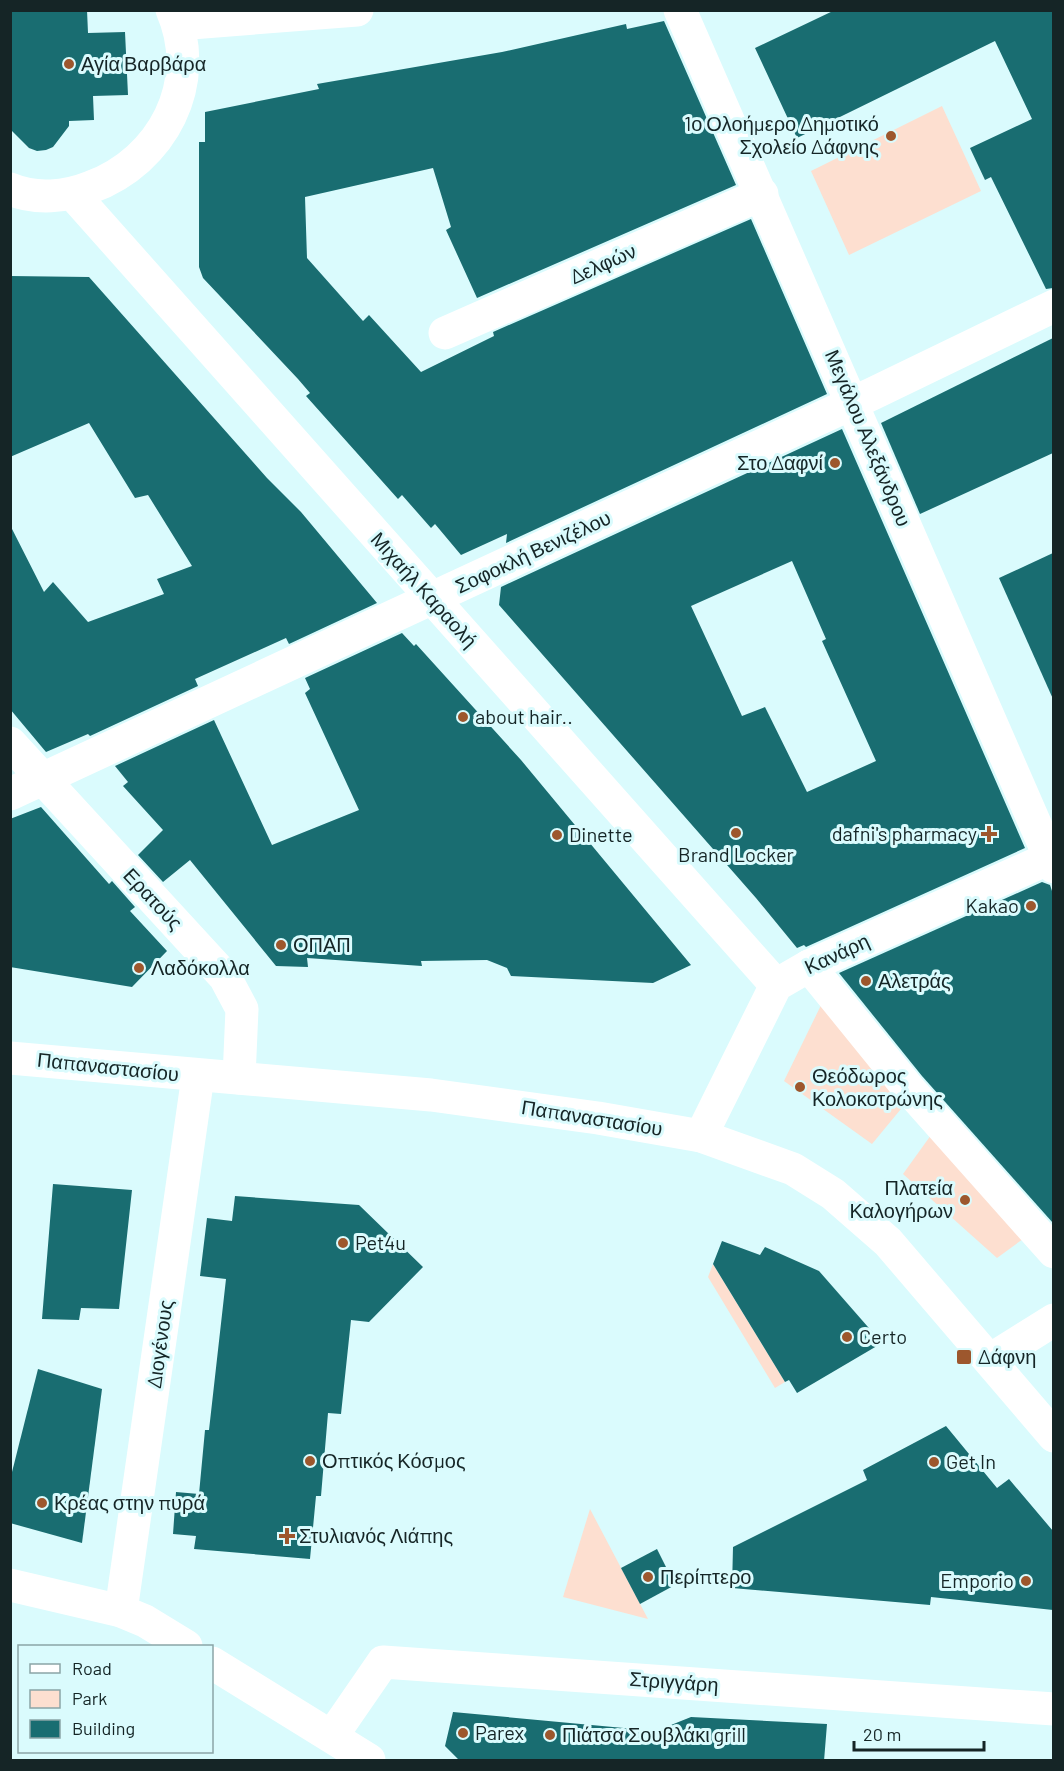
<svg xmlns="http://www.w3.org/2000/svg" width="1064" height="1771" font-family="Barlow,sans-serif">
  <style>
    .green { fill: #fddfd0 }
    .building { fill: #196d71; fill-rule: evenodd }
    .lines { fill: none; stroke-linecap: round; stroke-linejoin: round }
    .street { stroke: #fff; stroke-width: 33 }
    .secondary { stroke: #fff; stroke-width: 33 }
    .poi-dot { fill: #9d572d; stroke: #dafbfd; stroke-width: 2 }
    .labels { text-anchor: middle; stroke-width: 6; stroke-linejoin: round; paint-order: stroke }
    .poi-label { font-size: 20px; fill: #152526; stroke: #dafbfd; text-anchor: start }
    .street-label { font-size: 20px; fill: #152526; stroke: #dafbfd }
  </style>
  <rect width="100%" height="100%" fill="#dafbfd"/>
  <g class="green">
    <path d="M942 106 981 191 849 255 811 171Z"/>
    <path d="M825 997 910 1098 872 1144 784 1081Z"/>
    <path d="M931 1135 1023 1239 997 1258 903 1174Z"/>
    <path d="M713 1264 785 1382 775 1388 708 1277Z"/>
    <path d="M590 1509 648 1619 563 1597Z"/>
  </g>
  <g class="building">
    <path d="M10 10H87L88 33 125 32 128 95 93 96 94 120 69 121V126L53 147 46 150 37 151 29 148 10 129Z"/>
    <path d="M835 10H1053V288L1046 289 991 177 985 180 970 148 1032 119 995 41 797 138 755 48Z"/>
    <path d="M664 21 736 185 477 298 446 230 451 227 433 168 305 197 307 258 363 321 369 315 421 372 494 336 493 332 751 219 827 394 506 543 507 534 461 555 435 524 431 528 402 495 398 499 306 396 310 393 298 379 203 278 199 267V142H205V112L319 89 317 84 502 52 626 24 627 29Z"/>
    <path d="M10 276 89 277 267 478 301 512 377 603 289 644 286 638 195 679 198 686 90 736 88 734 46 752 10 709V525L44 592 53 582 88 622 164 594 157 579 192 566 148 495 135 498 89 423 10 457Z"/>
    <path d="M1053 338V453L920 514 881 423Z"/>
    <path d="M842 429 1025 848 806 947 804 945 797 948 756 898 499 605 501 587ZM792 561 826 639 822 641 876 761 807 792 765 707 742 716 691 606Z"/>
    <path d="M1053 553V699L999 578Z"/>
    <path d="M402 633 414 646 416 644 521 760 691 965 653 983 511 976 507 968 487 960 421 961 422 966 307 958 308 967 276 966 190 860 163 882 138 855 163 830 123 786 128 782 115 766 214 720 272 845 359 810 305 693 310 689 305 678Z"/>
    <path d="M41 807 109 884 112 881 135 907 130 911 167 951 132 987 10 967V819Z"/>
    <path d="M1042 882 1050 885 1053 894V1223L922 1076 839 973Z"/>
    <path d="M53 1184 132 1190 119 1309 81 1308 79 1320 42 1319Z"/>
    <path d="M235 1196 359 1205 423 1267 369 1322 351 1320 341 1414 328 1413 321 1496H316L310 1559 194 1549 196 1536 173 1534 176 1492 199 1494 205 1430H209L226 1279 200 1276 207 1218 232 1221Z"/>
    <path d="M722 1241 760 1255 765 1247 819 1271 882 1343 797 1393 789 1380 785 1382 713 1264Z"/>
    <path d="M38 1369 102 1389 82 1543 10 1523V1480Z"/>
    <path d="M946 1426 997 1488 1009 1479 1053 1531V1610L931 1597 930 1605 732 1588 733 1547 867 1480 863 1470Z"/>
    <path d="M657 1549 675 1585 640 1604 621 1568Z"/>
    <path d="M453 1712 656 1731 691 1717 827 1724 824 1761H460L445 1746Z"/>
  </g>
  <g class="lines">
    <g class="street">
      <path d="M680 10 1054 867"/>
      <path d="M178 24 357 10"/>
      <path d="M10 189C36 200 66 197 91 187 162 161 204 83 172 10"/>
      <path d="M73 194 776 985"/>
      <path d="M445 333 762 194"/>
      <path d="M10 743 225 977 242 1009 239 1078"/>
      <path d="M10 794 872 394 1054 306"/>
      <path d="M809 966 908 1088 1054 1252"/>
      <path d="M701 1136 776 985 809 966 1054 856"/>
      <path d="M990 1360 1054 1320"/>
      <path d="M121 1611 198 1076"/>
    </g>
    <g class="secondary">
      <path d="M10 1058 431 1095 598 1118 701 1136 793 1169 833 1194 888 1242 1054 1436"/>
      <path d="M10 1585 121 1611 145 1621 186 1646"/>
      <path d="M212 1663 369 1760"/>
      <path d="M332 1736 383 1662 1054 1709"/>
    </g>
  </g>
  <g class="poi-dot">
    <circle cx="69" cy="64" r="6"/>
    <circle cx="891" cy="136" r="6"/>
    <circle cx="835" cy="463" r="6"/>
    <circle cx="463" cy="717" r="6"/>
    <circle cx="736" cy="833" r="6"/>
    <path d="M986 825h6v6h6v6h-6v6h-6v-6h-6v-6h6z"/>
    <circle cx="557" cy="835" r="6"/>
    <circle cx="1031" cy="906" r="6"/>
    <circle cx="281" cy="945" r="6"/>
    <circle cx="139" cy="968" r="6"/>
    <circle cx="866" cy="981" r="6"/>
    <circle cx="800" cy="1087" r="6"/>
    <circle cx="965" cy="1200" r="6"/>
    <circle cx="343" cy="1243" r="6"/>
    <circle cx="847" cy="1337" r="6"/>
    <rect x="956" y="1349" width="16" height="16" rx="3"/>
    <circle cx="310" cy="1461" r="6"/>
    <circle cx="934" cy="1462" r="6"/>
    <circle cx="42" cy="1503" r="6"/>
    <path d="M284 1527h6v6h6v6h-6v6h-6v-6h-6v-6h6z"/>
    <circle cx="648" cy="1577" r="6"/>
    <circle cx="1026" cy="1581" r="6"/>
    <circle cx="463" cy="1733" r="6"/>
    <circle cx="550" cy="1735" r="6"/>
  </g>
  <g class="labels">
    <g class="poi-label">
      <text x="81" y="71">Αγία Βαρβάρα</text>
      <text x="879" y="131" text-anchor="end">1ο Ολοήμερο Δημοτικό<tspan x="879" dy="23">Σχολείο Δάφνης</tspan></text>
      <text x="823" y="470" text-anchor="end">Στο Δαφνί</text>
      <text x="475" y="724">about hair..</text>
      <text x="977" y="841" text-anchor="end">dafni's pharmacy</text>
      <text x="569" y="842">Dinette</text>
      <text x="736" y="862" text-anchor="middle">Brand Locker</text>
      <text x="1019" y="913" text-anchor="end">Kakao</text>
      <text x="293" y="952">ΟΠΑΠ</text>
      <text x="151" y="975">Λαδόκολλα</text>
      <text x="878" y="988">Αλετράς</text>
      <text x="812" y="1083">Θεόδωρος<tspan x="812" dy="23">Κολοκοτρώνης</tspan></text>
      <text x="953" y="1195" text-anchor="end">Πλατεία<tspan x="953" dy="23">Καλογήρων</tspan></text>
      <text x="355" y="1250">Pet4u</text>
      <text x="859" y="1344">Certo</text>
      <text x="978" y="1364">Δάφνη</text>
      <text x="322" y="1468">Οπτικός Κόσμος</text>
      <text x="946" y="1469">Get In</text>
      <text x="54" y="1510">Κρέας στην πυρά</text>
      <text x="299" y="1543">Στυλιανός Λιάπης</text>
      <text x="660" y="1584">Περίπτερο</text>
      <text x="1014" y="1588" text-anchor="end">Emporio</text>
      <text x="475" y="1740">Parex</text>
      <text x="562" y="1742">Πιάτσα Σουβλάκι grill</text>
    </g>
    <g class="street-label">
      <text transform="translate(603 264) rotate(-24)" y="7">Δελφών</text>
      <text transform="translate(868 438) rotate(67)" y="7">Μεγάλου Αλεξάνδρου</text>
      <text transform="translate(533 552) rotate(-25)" y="7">Σοφοκλή Βενιζέλου</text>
      <text transform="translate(424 590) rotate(48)" y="7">Μιχαήλ Καραολή</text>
      <text transform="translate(153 899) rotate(47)" y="7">Ερατούς</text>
      <text transform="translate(837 954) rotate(-25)" y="7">Κανάρη</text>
      <text transform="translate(108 1067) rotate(6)" y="7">Παπαναστασίου</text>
      <text transform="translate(592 1118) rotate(9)" y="7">Παπαναστασίου</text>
      <text transform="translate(160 1344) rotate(-82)" y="7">Διογένους</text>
      <text transform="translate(674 1682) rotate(4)" y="7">Στριγγάρη</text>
    </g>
  </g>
  <rect width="1064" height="1771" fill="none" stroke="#152526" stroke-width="24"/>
  <rect x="18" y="1645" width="195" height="108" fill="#dafbfd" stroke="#8ba5a7" stroke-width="1.5"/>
  <rect x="30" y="1664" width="30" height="9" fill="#ffffff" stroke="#8ba5a7" stroke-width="1.5"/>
  <text x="72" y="1675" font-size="18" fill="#152526">Road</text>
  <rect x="30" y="1690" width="30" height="18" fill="#fddfd0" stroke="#8ba5a7" stroke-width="1.5"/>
  <text x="72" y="1705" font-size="18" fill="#152526">Park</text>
  <rect x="30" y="1720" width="30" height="18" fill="#196d71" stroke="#8ba5a7" stroke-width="1.5"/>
  <text x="72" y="1735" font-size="18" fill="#152526">Building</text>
  <path d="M854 1741v9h130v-9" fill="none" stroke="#152526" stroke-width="3"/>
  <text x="863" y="1741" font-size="18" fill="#152526" stroke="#dafbfd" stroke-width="4.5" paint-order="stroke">20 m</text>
</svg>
